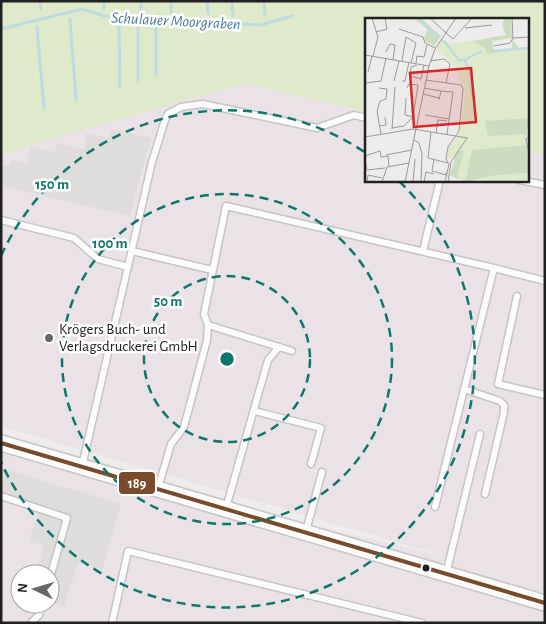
<svg xmlns="http://www.w3.org/2000/svg" width="546" height="624" font-family="'Alegreya Sans',sans-serif">
  <style>
    .industrial { fill: #ebe2e8; fill-rule: evenodd }
    .grass { fill: #deeaca }
    .parking { fill: #dedddc }
    .lines { fill: none; stroke-linecap: round; stroke-linejoin: round }
    .stream { stroke: #bedbe0; stroke-width: 3 }
    .service-casing { stroke: #c5c4c4; stroke-width: 9 }
    .tertiary-casing { stroke: #c5c4c4; stroke-width: 18 }
    .service { stroke: #fcfcfc; stroke-width: 6 }
    .tertiary { stroke: #fcfcfc; stroke-width: 15 }
    .bus-1-casing { stroke: #fff; stroke-width: 8 }
    .bus-1 { stroke: #7a4b2a; stroke-width: 4 }
    .ring { fill: none; stroke: #0f766e; stroke-width: 2.5; stroke-dasharray: 9 6 }
    .poi-dot { fill: #686767; stroke: #fff; stroke-width: 2 }
    .bus-dot { fill: #202020; stroke: #fff; stroke-width: 2 }
    .labels { text-anchor: middle; stroke-width: 5; stroke-linejoin: round; paint-order: stroke }
    .poi-label { font-size: 15px; fill: #202020; stroke: #fff; text-anchor: start }
    .water-label { font-size: 16px; font-style: italic; fill: #4a7a9d; stroke: #fff }
    .inset-river { fill: none; stroke: #bedbe0; stroke-width: 2.5 }
    .inset-road { fill: none; stroke: #9c9a99; stroke-width: 1 }
    .view { fill: #d62828; fill-opacity: 0.15; stroke: #d62828; stroke-width: 2.5 }
    .inset-edge { fill: none; stroke: #202020; stroke-width: 2.5 }
    .centre { fill: #0f766e; stroke: #fff; stroke-width: 2.5 }
    .ring-label { font-size: 15px; text-anchor: middle; font-weight: bold; fill: #0f766e; stroke: #fff; stroke-width: 5; stroke-linejoin: round; paint-order: stroke }
    .line-badge { stroke: #fff; stroke-width: 2 }
    .badge-label { font-size: 14px; text-anchor: middle; font-weight: bold; fill: #fff }
  </style>
  <rect width="100%" height="100%" fill="#eeecea"/>
  <path class="industrial" d="M246 83 366 112V180H527V150L545 155V623H1V451L451 558 1 426V155L44 141ZM20 574H50V604H20Z"/>
  <path class="grass" d="M1 1H545V155L527 150V19H366V112L246 83 44 141 1 155Z"/>
  <g class="parking">
    <path d="M111 129 151 138 130 216 1 186V165L10 166 11 159 26 163 30 146 55 152 57 143 84 149 87 133 108 138Z"/>
    <path d="M1 468 121 504 102 570 78 563 64 606 50 603V574H36L44 546 29 541 40 505 1 492Z"/>
  </g>
  <g class="lines">
    <g class="stream">
      <path d="M40 1 41 9"/>
      <path d="M141 1V11"/>
      <path d="M171 1V12"/>
      <path d="M207 1 208 13"/>
      <path d="M232 1 233 16"/>
      <path d="M264 1 265 15"/>
      <path d="M104 9V1"/>
      <path d="M70 19 76 100"/>
      <path d="M119 26 120 87"/>
      <path d="M37 27 44 108"/>
      <path d="M138 27V80"/>
      <path d="M1 29 82 9 105 16 260 25 292 16"/>
      <path d="M156 75V28"/>
    </g>
    <g class="service-casing">
      <g id="service">
        <path d="M519 180 545 185"/>
        <path d="M1 220 74 238 98 259 128 267"/>
        <path d="M132 251 212 270"/>
        <path d="M423 251 440 180"/>
        <path d="M517 296 498 384 545 395"/>
        <path d="M292 351 208 325 204 314 226 206 494 268 545 281"/>
        <path d="M464 389 500 401 504 405V412L485 494"/>
        <path d="M254 411 321 428 311 464"/>
        <path d="M82 466 152 162 165 120 168 114 181 107 203 104 317 128 354 115 366 118"/>
        <path d="M158 488 171 444 184 427 207 340 208 325"/>
        <path d="M1 496 67 518 50 578"/>
        <path d="M435 507 494 268"/>
        <path d="M226 508 268 360 279 347"/>
        <path d="M306 531 322 472"/>
        <path d="M446 574 480 434"/>
        <path d="M31 623 39 615 42 604"/>
        <path d="M112 623 128 551 422 623"/>
      </g>
    </g>
    <g class="tertiary-casing">
      <path id="tertiary" d="M1 443 545 603"/>
    </g>
    <use href="#service" class="service"/>
    <use href="#tertiary" class="tertiary"/>
    <g class="bus-1-casing">
      <path id="bus-1" d="M1 443 545 603"/>
    </g>
    <use href="#bus-1" class="bus-1"/>
  </g>
  <g class="ring">
    <circle cx="227" cy="359" r="83"/>
    <circle cx="227" cy="359" r="165"/>
    <path d="M1 256A248 248 0 0 1 366 153M399 181A248 248 0 1 1 1 462"/>
  </g>
  <circle class="poi-dot" cx="49" cy="338" r="5"/>
  <circle class="bus-dot" cx="426" cy="568" r="4.5"/>
  <g class="labels">
    <g class="poi-label">
      <text x="59" y="334">Krögers Buch- und<tspan x="59" dy="17">Verlagsdruckerei GmbH</tspan></text>
    </g>
    <g class="water-label">
      <text transform="translate(176 20) rotate(3)" y="6">Schulauer Moorgraben</text>
    </g>
  </g>
  <g transform="translate(365 18)">
    <rect width="164" height="164" fill="#eeecea"/>
    <path d="M77 21 85 25 107 23 121 30 122 36 164 30V100L120 103 149 116H160L162 127 107 132 100 164 92 161 99 133 82 142 84 129 94 116 100 75 90 49 71 31ZM164 155V164H108L132 157Z" fill="#deeaca"/>
    <path d="M48 0H55L76 18 69 28 59 22 62 11ZM140 0H146L147 20 127 23 129 32 147 31V21L154 30H164L122 36 120 30 107 23 141 17 137 6ZM164 100 161 121 159 116 123 118 120 103ZM162 127 164 155 132 157 100 164 107 132ZM92 133H99L92 161 85 157Z" fill="#ccdcc0"/>
    <path class="inset-river" d="M54 0 74 20M78 22 94 42H100L106 58 107 79M129 33 164 30M101 41 117 33"/>
    <path class="inset-road" d="M7 0 13 19 8 38M65 0 80 14M147 0 148 20 164 19M100 10 127 7M34 11 58 19 60 25 70 30M11 14 22 11 20 0M80 14 88 21 107 0M129 28 145 25 148 20M21 34 25 26 30 27 28 42M0 37 64 48M37 43 41 19 51 25 46 45M65 43 79 41 85 46 81 65M51 45 52 38 59 39 62 27M52 47 46 49 45 58 56 61 59 47M3 54 7 38M61 62 96 67 98 71 94 113 83 129 81 141 84 146 80 164M29 63 34 43M37 63H40L44 44M0 65 16 63 21 40M14 70 22 71 21 81 15 83 12 93 16 116M59 70 76 73M58 76 74 80M41 80 40 97 48 99M74 82 76 73 88 74 82 116M60 97 84 101M14 108 21 107 20 99M27 110 39 108 48 99 53 67 44 66 42 70M27 111 30 69M66 114 63 140 83 145M71 115 73 102 82 103M0 119 48 111 103 120M164 119 161 121 164 136M49 122 54 125 57 136 56 164M21 137 47 132M0 138 15 133 16 139 23 138 24 149M69 141 67 153 81 157V154M0 142 2 152 20 150M2 164 3 157 17 160M17 164 22 149 44 145M40 164 64 48 70 31 91 0M48 164 50 141M59 164 61 154 69 156M83 164 86 144 102 120"/>
    <path class="view" d="M106 50 111 104 49 109 45 55Z"/>
    <rect width="164" height="164" class="inset-edge"/>
  </g>
  <circle cx="227" cy="359" r="8" class="centre"/>
  <g class="ring-label">
    <text x="52" y="189">150 m</text>
    <text x="110" y="248">100 m</text>
    <text x="168" y="306">50 m</text>
  </g>
  <rect class="line-badge" x="118" y="471" width="38" height="24" rx="5" fill="#7a4b2a"/>
  <g class="badge-label">
    <text x="137" y="488">189</text>
  </g>
  <rect width="546" height="624" fill="none" stroke="#202020" stroke-width="5"/>
  <g transform="translate(35 589) rotate(275)"><circle r="24" fill="#ffffff" stroke="#a6a6a6"/>
  <path d="M0-4L9 19L0 12L-9 19Z" fill="#686767"/>
  <text y="-8" font-size="14" font-weight="bold" text-anchor="middle" fill="#202020">N</text>
  </g>
</svg>
